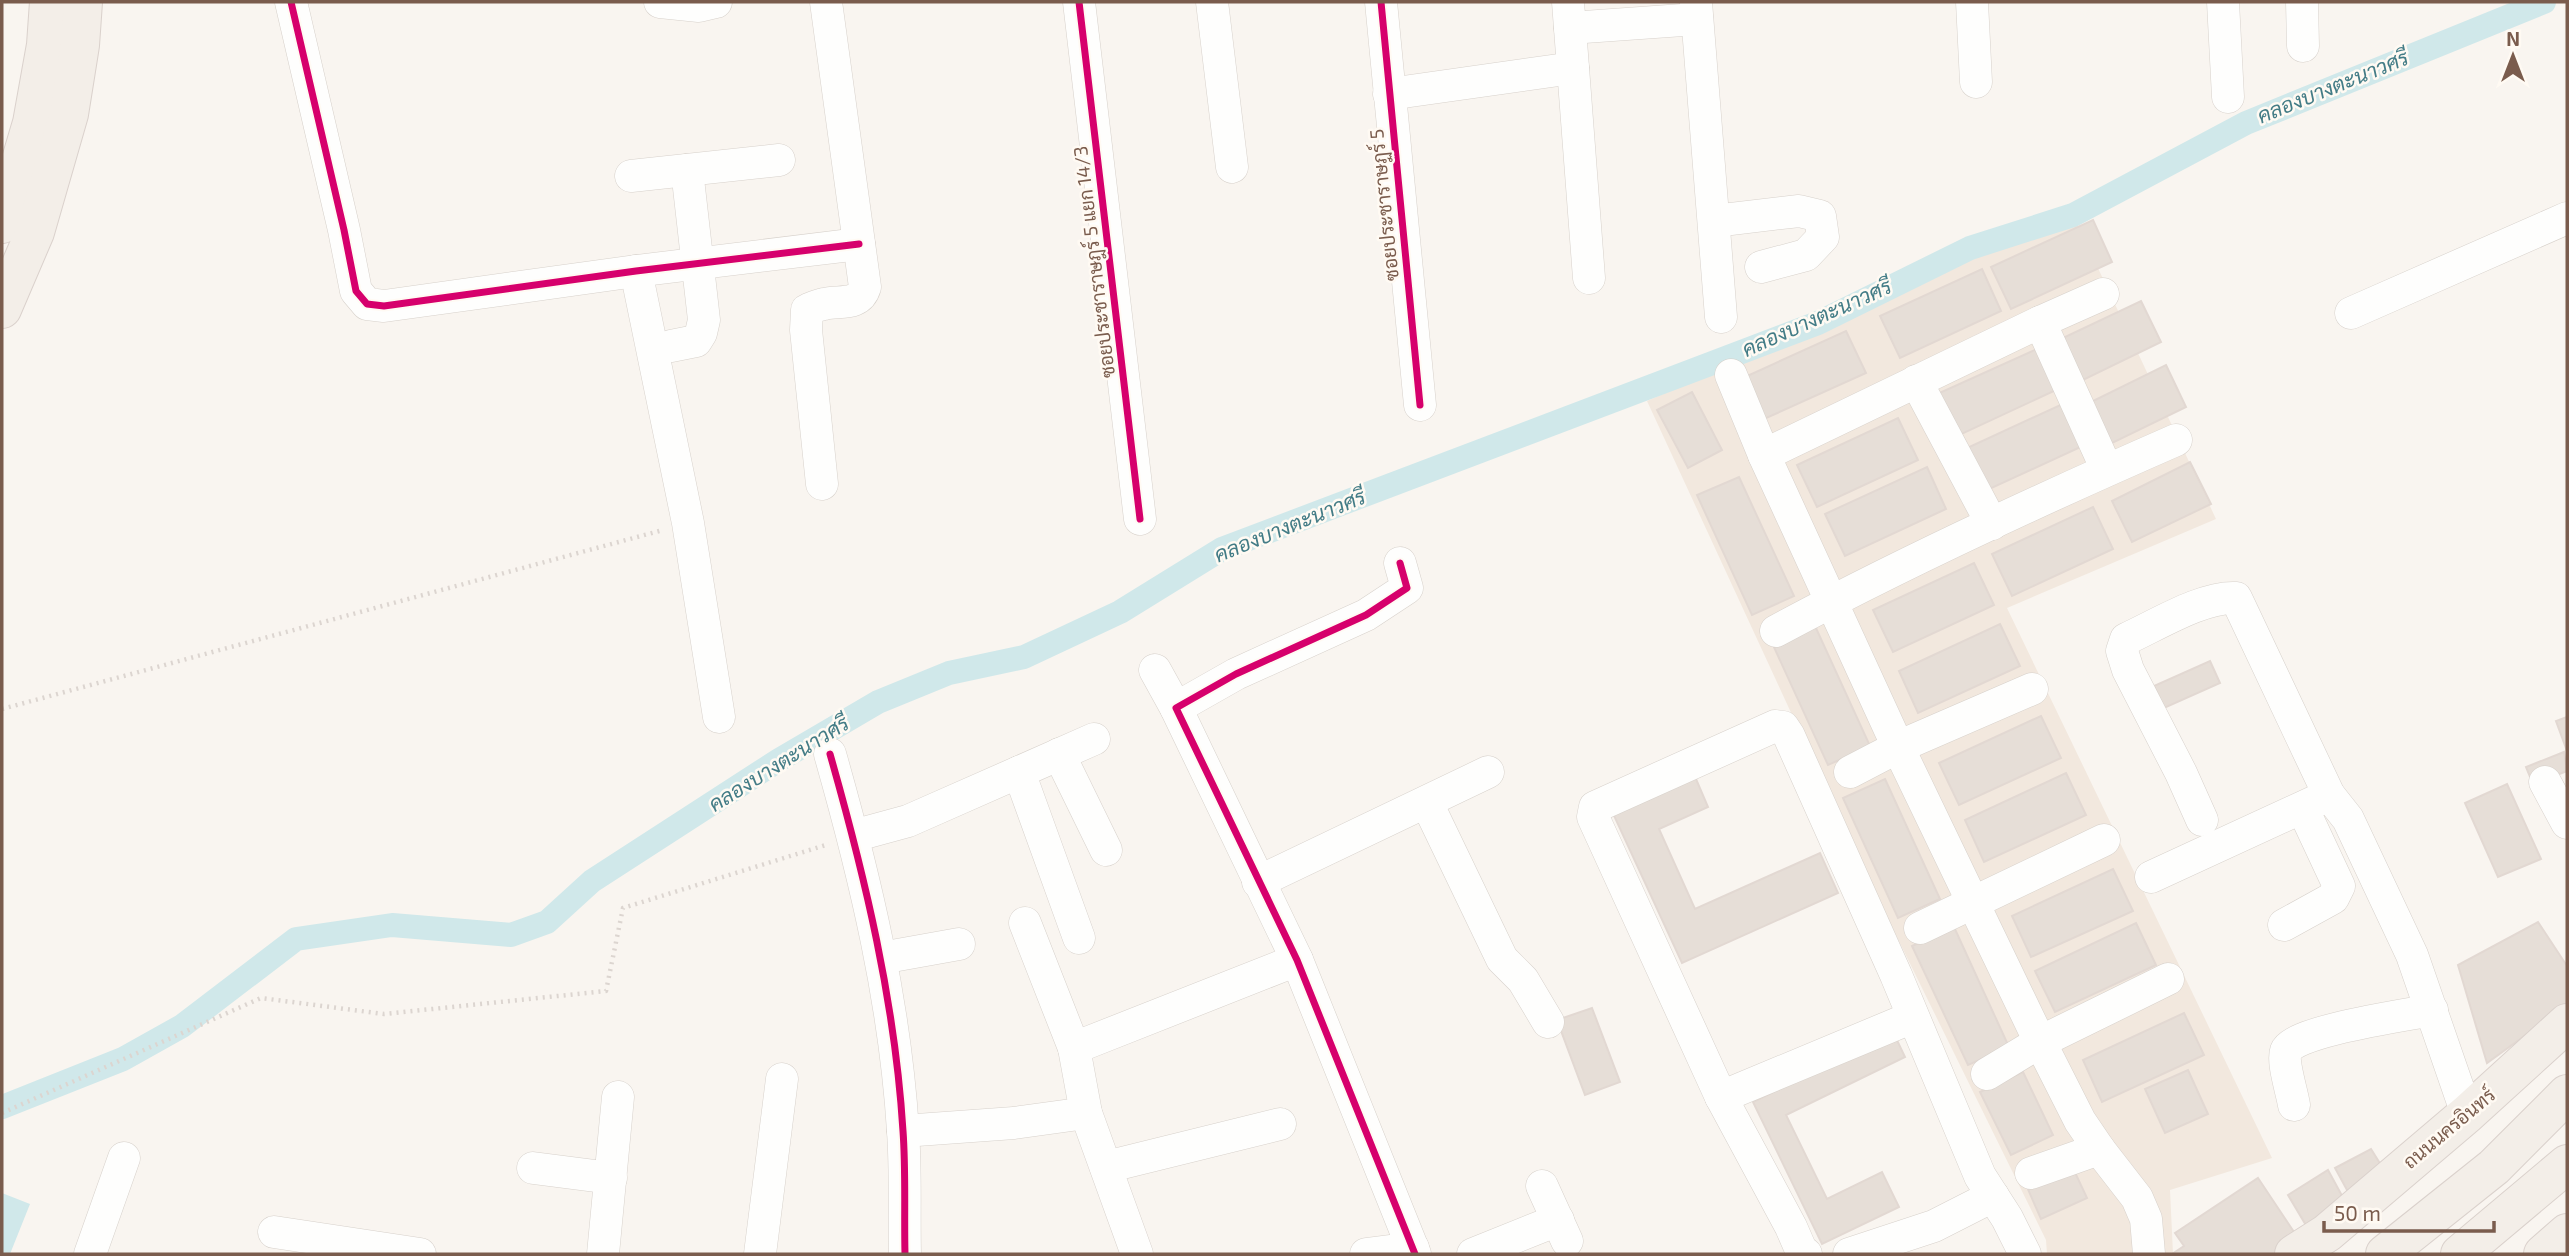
<svg xmlns="http://www.w3.org/2000/svg" width="2569" height="1256" font-family="'Exo 2',Sarabun,sans-serif">
  <style>
    .residential { fill: #f2e8de }
    .water { fill: #d0e8ea }
    .lines { fill: none; stroke-linecap: round; stroke-linejoin: round }
    .canal { stroke: #d0e8ea; stroke-width: 24 }
    .building { fill: #e6ded7; stroke: #e2d8d2; stroke-width: 2 }
    .minor-casing { stroke: #d7d1cb; stroke-width: 33 }
    .major-casing { stroke: #dad1cc; stroke-width: 40 }
    .path { stroke: #dcd5d0; stroke-width: 4.5; stroke-dasharray: 2 5; stroke-linecap: butt }
    .minor { stroke: #fefefd; stroke-width: 32 }
    .major { stroke: #f3eee8; stroke-width: 38 }
    .cycleway-casing { stroke: #fffaf3; stroke-width: 11 }
    .cycleway { stroke: #d6006c; stroke-width: 7 }
    .labels { text-anchor: middle; stroke-width: 5; stroke-linejoin: round; paint-order: stroke }
    .street-label { font-size: 19px; fill: #7a5c4d; stroke: #fffaf3 }
    .water-label { font-size: 21px; font-style: italic; fill: #437c86; stroke: #fffaf3 }
  </style>
  <rect width="100%" height="100%" fill="#f9f5f0"/>
  <path class="residential" d="M2073 215 2216 519 2007 608 2272 1158 2170 1190 2173 1254H2047L2046 1240 1861 864 1647 401Z"/>
  <path class="water" d="M2 1193 30 1204 10 1254H2Z"/>
  <g class="lines">
    <path class="canal" d="M2 1107 123 1059 182 1026 296 939 392 925 511 935 547 922 592 881 779 760 878 702 949 673 1024 657 1120 612 1222 549 1818 323 1970 248 2073 215 2246 123 2544 2"/>
  </g>
  <g class="building">
    <path d="M2093 220 2112 262 2011 309 1991 267Z"/>
    <path d="M1982 269 2001 311 1900 358 1880 316Z"/>
    <path d="M2141 301 2161 342 2083 380 2063 338Z"/>
    <path d="M1846 331 1866 373 1764 419 1745 377Z"/>
    <path d="M2037 349 2056 390 1955 437 1935 395Z"/>
    <path d="M2166 365 2186 407 2108 445 2087 404Z"/>
    <path d="M1692 392 1722 450 1688 468 1657 410Z"/>
    <path d="M2067 402 2087 444 1985 491 1965 449Z"/>
    <path d="M1898 418 1918 460 1817 507 1797 465Z"/>
    <path d="M2190 462 2211 504 2132 542 2112 501Z"/>
    <path d="M1927 467 1946 509 1845 556 1825 514Z"/>
    <path d="M1739 477 1794 596 1752 615 1697 495Z"/>
    <path d="M2093 507 2113 549 2012 596 1992 554Z"/>
    <path d="M1974 563 1994 605 1893 652 1873 610Z"/>
    <path d="M2000 624 2020 666 1918 713 1899 671Z"/>
    <path d="M1815 626 1870 746 1828 765 1773 645Z"/>
    <path d="M2210 661 2220 683 2164 708 2154 686Z"/>
    <path d="M2041 716 2061 758 1959 805 1939 763Z"/>
    <path d="M2567 717V751L2556 721Z"/>
    <path d="M2564 752 2567 771 2533 784 2526 767Z"/>
    <path d="M1693 772 1708 807 1659 829 1695 909 1820 853 1838 893 1682 963 1611 809Z"/>
    <path d="M2066 773 2086 815 1984 862 1965 820Z"/>
    <path d="M1885 779 1940 899 1898 918 1843 798Z"/>
    <path d="M2507 784 2541 859 2498 877 2465 803Z"/>
    <path d="M2113 869 2133 911 2031 957 2012 916Z"/>
    <path d="M2538 922 2567 966V1005L2487 1063 2458 965Z"/>
    <path d="M2136 923 2156 965 2055 1012 2035 971Z"/>
    <path d="M1954 927 2009 1047 1968 1065 1912 946Z"/>
    <path d="M1592 1008 1620 1082 1585 1095 1557 1020Z"/>
    <path d="M2184 1013 2204 1055 2102 1102 2083 1060Z"/>
    <path d="M1894 1034 1905 1057 1786 1115 1827 1199 1882 1172 1899 1207 1822 1244 1753 1102Z"/>
    <path d="M2188 1070 2208 1114 2165 1133 2145 1089Z"/>
    <path d="M2023 1072 2053 1135 2011 1155 1980 1092Z"/>
    <path d="M2371 1149 2386 1173 2353 1201 2335 1168Z"/>
    <path d="M2072 1166 2087 1198 2041 1219 2027 1187Z"/>
    <path d="M2328 1170 2347 1205 2310 1232 2288 1195Z"/>
    <path d="M2258 1178 2298 1238 2274 1254H2172L2184 1246 2175 1233Z"/>
  </g>
  <g class="lines">
    <g class="minor-casing">
      <g id="minor">
        <path d="M291 2 344 230 356 291 367 304 384 306 636 271 859 244"/>
        <path d="M660 2 699 6 716 2"/>
        <path d="M1079 2 1140 519"/>
        <path d="M1212 2 1232 167"/>
        <path d="M1381 2 1420 405"/>
        <path d="M1568 2 1589 278"/>
        <path d="M1696 2 1721 317"/>
        <path d="M1972 2 1976 82"/>
        <path d="M2223 2 2228 97"/>
        <path d="M2302 2 2303 46"/>
        <path d="M1570 28 1697 19"/>
        <path d="M1389 94 1573 68"/>
        <path d="M631 176 779 160"/>
        <path d="M1714 221 1799 211 1820 216 1823 237 1806 255 1761 267"/>
        <path d="M636 271 688 523 719 717"/>
        <path d="M2351 313 2567 218"/>
        <path d="M2040 322 2107 470"/>
        <path d="M671 346 696 341 701 333 704 320 687 170"/>
        <path d="M1731 375 1764 455 1898 747 2040 1042 2080 1121 2099 1149 2137 1198 2146 1219 2149 1254"/>
        <path d="M1916 381 1992 524"/>
        <path d="M1764 455 2040 322 2103 294"/>
        <path d="M822 484 806 330 807 310C812 308 818 305 824 304 839 300 859 307 865 287L826 2"/>
        <path d="M1400 563 1407 588 1366 615 1236 674 1176 708 1297 960 1415 1254"/>
        <path d="M1776 631C1906 561 2041 499 2176 440"/>
        <path d="M1155 670 1176 708"/>
        <path d="M830 754C865 877 895 1002 903 1131 906 1172 904 1213 905 1254"/>
        <path d="M1059 754 1106 850"/>
        <path d="M1019 772 1079 938"/>
        <path d="M1850 772 1898 747 2032 689"/>
        <path d="M2545 782 2567 823"/>
        <path d="M1427 803 1502 959 1523 980 1548 1022"/>
        <path d="M2202 820 2181 773 2128 670 2122 651 2126 639C2157 625 2203 596 2236 598L2329 795 2348 819 2412 955 2467 1114"/>
        <path d="M853 836 908 821 1094 739"/>
        <path d="M2151 877 2329 795"/>
        <path d="M1258 882 1488 772"/>
        <path d="M1025 923 1074 1048"/>
        <path d="M2284 925 2333 898 2339 886 2303 809"/>
        <path d="M1920 928 2104 840"/>
        <path d="M881 958 959 944"/>
        <path d="M1987 1074 2040 1042 2168 979"/>
        <path d="M1721 1097 1913 1017"/>
        <path d="M2294 1105C2292 1092 2282 1062 2286 1051 2293 1031 2407 1015 2432 1010"/>
        <path d="M903 1131 1014 1123 1086 1113"/>
        <path d="M1106 1167 1280 1124"/>
        <path d="M533 1168 611 1178"/>
        <path d="M2031 1173 2099 1149"/>
        <path d="M1542 1186 1567 1241"/>
        <path d="M274 1232 420 1254"/>
        <path d="M90 1254 124 1158"/>
        <path d="M603 1254 618 1097"/>
        <path d="M760 1254 782 1079"/>
        <path d="M1137 1254 1086 1113 1074 1048 1297 960"/>
        <path d="M1366 1254 1413 1248"/>
        <path d="M1473 1254 1558 1220"/>
        <path d="M1806 1254 1801 1250 1791 1227 1721 1097 1593 817 1595 807 1775 726 1783 727 1789 736 1896 975 1980 1176 2007 1218 2025 1254"/>
        <path d="M1849 1254 1934 1226 1993 1196"/>
      </g>
    </g>
    <g class="major-casing">
      <g id="major">
        <path d="M2 224 32 123 46 45 49 2"/>
        <path d="M2 309 35 232 69 114 80 45 83 2"/>
        <path d="M2294 1254 2327 1233 2467 1114 2567 1023"/>
        <path d="M2385 1254 2494 1167 2567 1094"/>
        <path d="M2460 1254 2567 1164"/>
        <path d="M2543 1254 2567 1233"/>
      </g>
    </g>
    <g class="path">
      <path d="M2 709 663 530"/>
      <path d="M2 1113 261 998 384 1014 606 991 623 908 829 844"/>
    </g>
    <use href="#minor" class="minor"/>
    <use href="#major" class="major"/>
    <g class="cycleway-casing">
      <g id="cycleway">
        <path d="M291 2 344 230 356 291 367 304 384 306 636 271 859 244"/>
        <path d="M1079 2 1140 519"/>
        <path d="M1381 2 1420 405"/>
        <path d="M1400 563 1407 588 1366 615 1236 674 1176 708 1297 960 1415 1254"/>
        <path d="M830 754C865 877 895 1002 903 1131 906 1172 904 1213 905 1254"/>
      </g>
    </g>
    <use href="#cycleway" class="cycleway"/>
  </g>
  <g class="labels">
    <g class="street-label">
      <text transform="translate(1384 205) rotate(-96)" y="7">ซอยประชาราษฏร์ 5</text>
      <text transform="translate(1094 262) rotate(-97)" y="7">ซอยประชาราษฎร์ 5 แยก 14/3</text>
      <text transform="translate(2449 1128) rotate(-40)" y="7">ถนนนครอินทร์</text>
    </g>
    <g class="water-label">
      <text transform="translate(2333 87) rotate(-22)" y="7">คลองบางตะนาวศรี</text>
      <text transform="translate(1817 318) rotate(-24)" y="7">คลองบางตะนาวศรี</text>
      <text transform="translate(1290 526) rotate(-22)" y="7">คลองบางตะนาวศรี</text>
      <text transform="translate(779 764) rotate(-32)" y="7">คลองบางตะนาวศรี</text>
    </g>
  </g>
  <rect width="2569" height="1256" fill="none" stroke="#7a5c4d" stroke-width="7"/>
  <g transform="translate(2513 56)" stroke="#fffaf3" stroke-width="5" paint-order="stroke">
  <path d="M0-5L12 26L0 18L-12 26Z" fill="#7a5c4d"/>
  <text y="-10" font-size="19" font-weight="bold" text-anchor="middle" fill="#7a5c4d">N</text>
  </g>
  <path d="M2324 1221v10h170v-10" fill="none" stroke="#7a5c4d" stroke-width="3.5"/>
  <text x="2334" y="1221" font-size="21" fill="#7a5c4d" stroke="#fffaf3" stroke-width="5" paint-order="stroke">50 m</text>
</svg>
